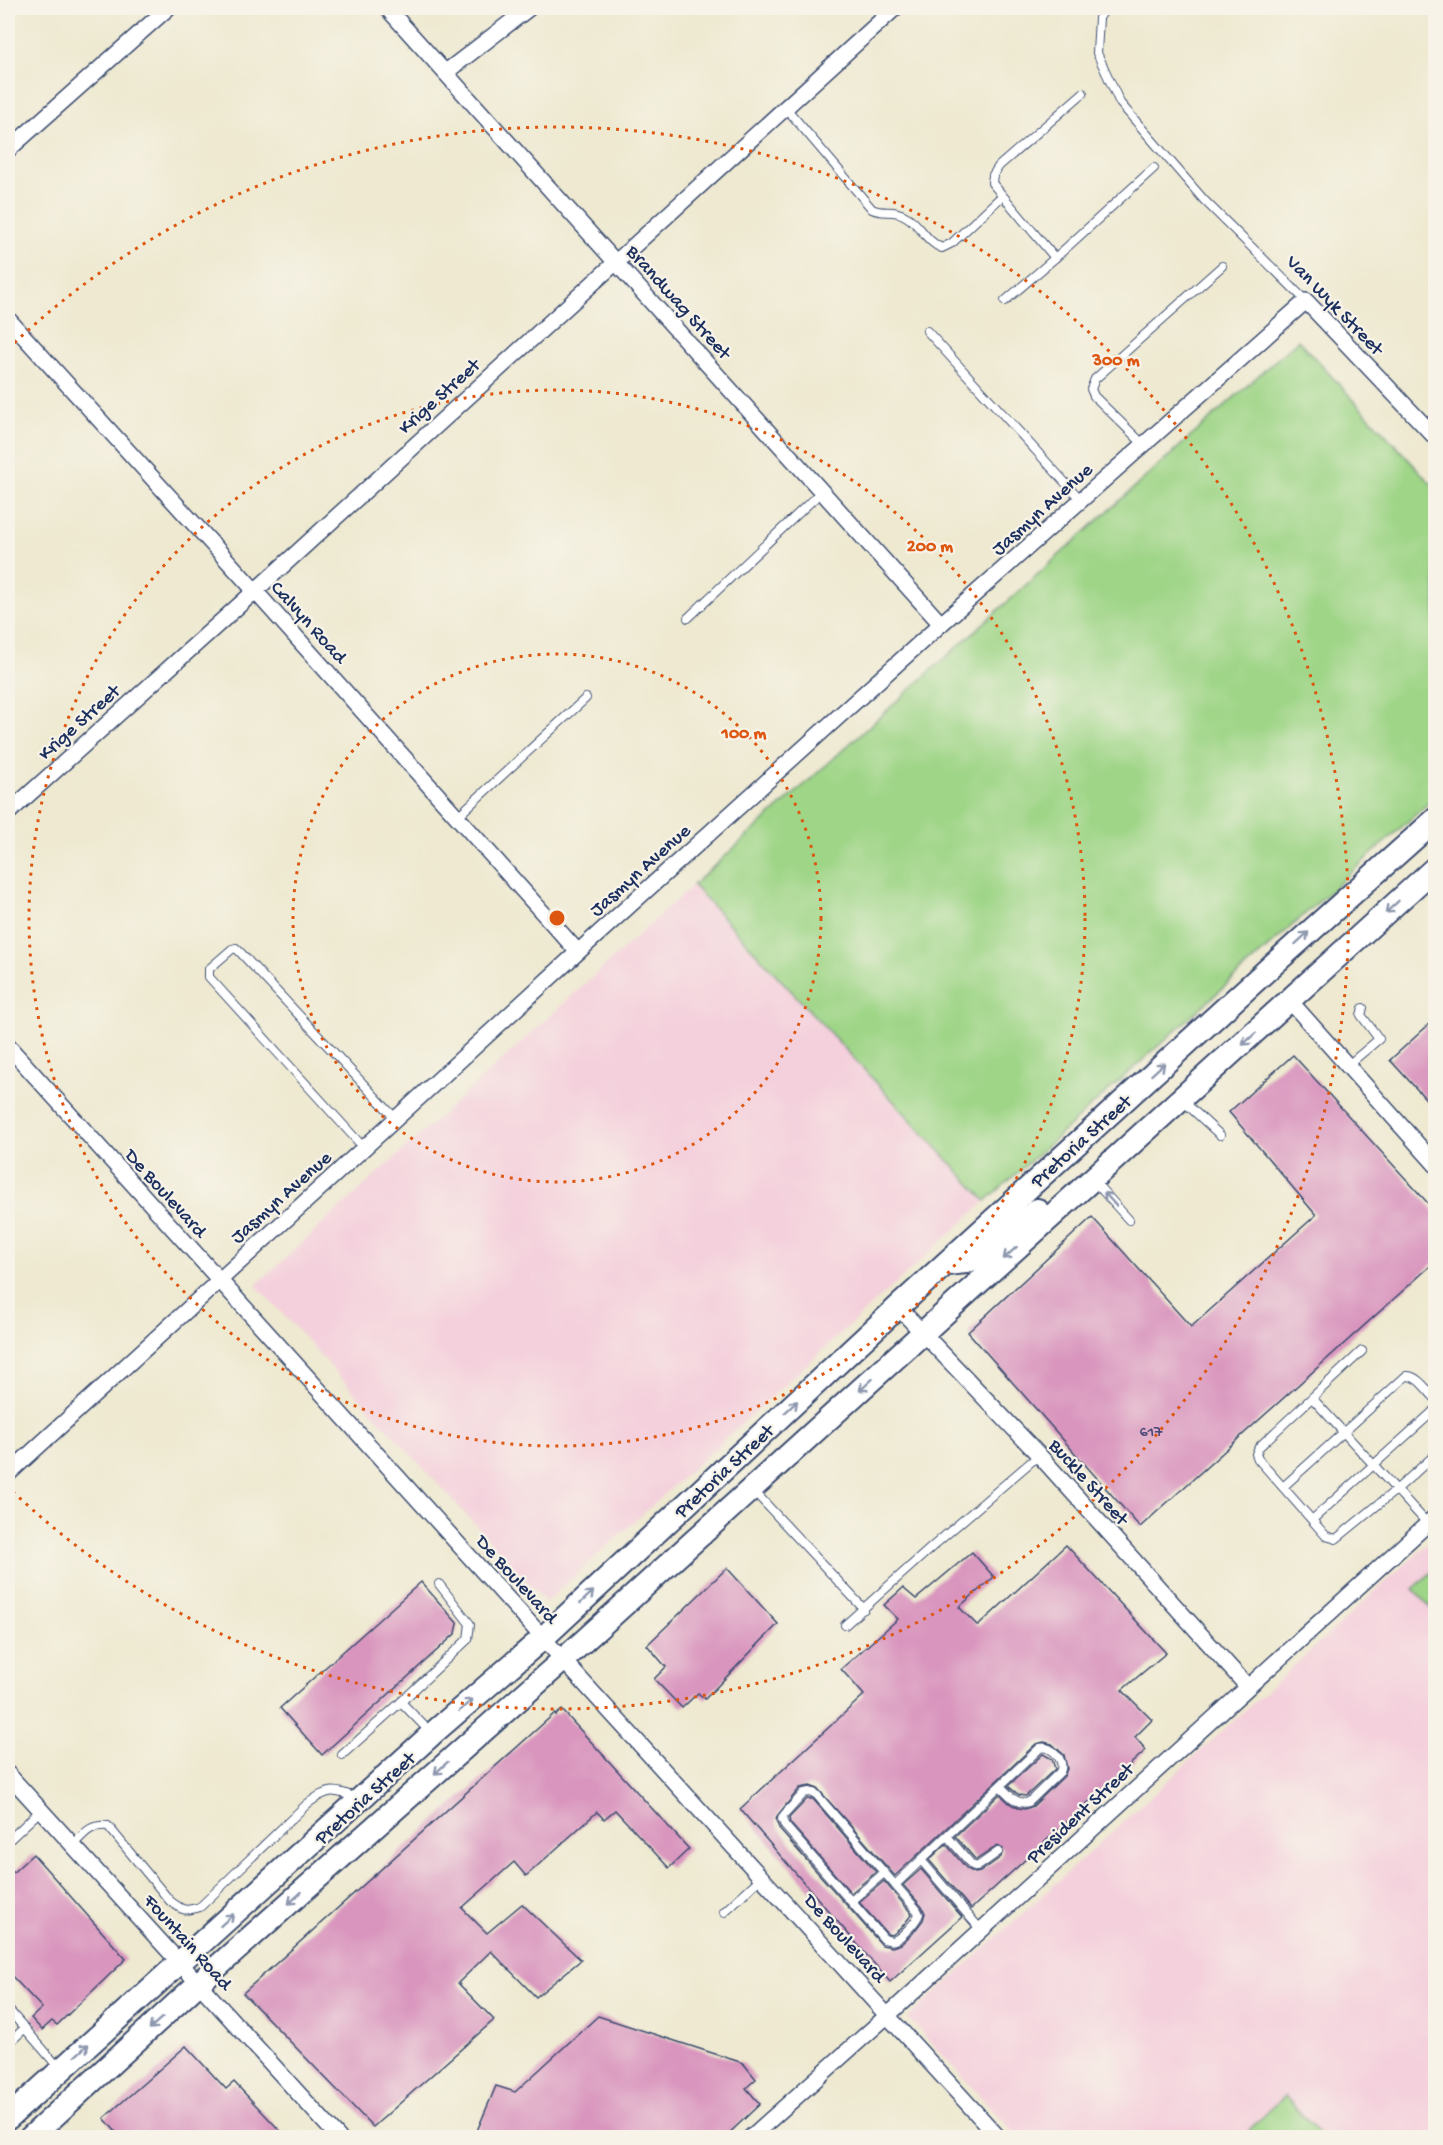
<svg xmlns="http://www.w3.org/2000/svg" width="1443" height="2145" font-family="'Gochi Hand',sans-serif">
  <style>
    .built { fill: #f4cfdc }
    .park { fill: #9fd587; stroke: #5d8272; stroke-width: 1.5 }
    .building { fill: #d995be }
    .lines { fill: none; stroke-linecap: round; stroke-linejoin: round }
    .lane-casing { stroke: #3b4b6f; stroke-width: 10 }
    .street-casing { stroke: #3b4b6f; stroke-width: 18 }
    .secondary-casing { stroke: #3b4b6f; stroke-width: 26 }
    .lane { stroke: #fff; stroke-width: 8 }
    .street { stroke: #fff; stroke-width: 15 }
    .secondary { stroke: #fff; stroke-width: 22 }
    .oneway { stroke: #8d97ae }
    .ring { fill: none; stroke: #de5710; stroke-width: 3; stroke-dasharray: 3 6 }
    .labels { text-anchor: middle; stroke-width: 4.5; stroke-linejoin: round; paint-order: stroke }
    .number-label { font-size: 16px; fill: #4a4876 }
    .street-label { font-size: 20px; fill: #1b2f5e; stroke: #f7f3e8 }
    .centre { fill: #de5710; stroke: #f7f3e8; stroke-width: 3 }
    .ring-label { font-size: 18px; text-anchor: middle; font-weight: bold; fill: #de5710; stroke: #f7f3e8; stroke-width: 4.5; stroke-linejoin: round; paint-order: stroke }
  </style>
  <rect width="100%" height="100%" fill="#f7f3e8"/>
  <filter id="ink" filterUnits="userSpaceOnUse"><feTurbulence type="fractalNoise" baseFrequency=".0167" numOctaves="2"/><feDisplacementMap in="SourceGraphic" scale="12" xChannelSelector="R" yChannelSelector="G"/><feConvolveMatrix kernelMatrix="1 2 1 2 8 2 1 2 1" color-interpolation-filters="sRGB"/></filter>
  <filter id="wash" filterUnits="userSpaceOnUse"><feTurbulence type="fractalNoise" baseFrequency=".008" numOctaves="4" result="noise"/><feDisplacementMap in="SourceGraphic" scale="24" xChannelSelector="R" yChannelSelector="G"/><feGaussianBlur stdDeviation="1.35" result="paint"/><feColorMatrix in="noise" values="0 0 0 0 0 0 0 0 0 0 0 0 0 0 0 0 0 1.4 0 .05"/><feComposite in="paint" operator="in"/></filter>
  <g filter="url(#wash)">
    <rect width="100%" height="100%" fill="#eee9d0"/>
    <g class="built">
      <path d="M693 885 986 1201 546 1602 256 1285Z"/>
      <path d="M1435 1537V2137H1018L908 2018Z"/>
    </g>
    <g class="park">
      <path d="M1298 340 1435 488V797L986 1201 693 885Z"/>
      <path d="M1435 1569V1613L1413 1589Z"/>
      <path d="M1285 2096 1322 2137H1241Z"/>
    </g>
    <g id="blocks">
      <g class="building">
        <path d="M1436 1018V1110L1390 1060Z"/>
        <path d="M1293 1055 1436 1212V1261L1140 1527 968 1332 1092 1217 1191 1327 1316 1215 1229 1112Z"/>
        <path d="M1066 1545 1166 1653 1122 1690 1152 1720 1135 1737 1146 1750 971 1909 929 1860 946 1844 967 1869 975 1873 980 1872 1001 1857 1003 1849 997 1846 976 1860 955 1836 1000 1794 1009 1803 1018 1808 1025 1809 1033 1806 1064 1776 1067 1769 1064 1755 1052 1744 1044 1742 1036 1744 895 1876 818 1789 810 1786 800 1788 777 1816 776 1821 780 1830 882 1945 892 1947 901 1944 913 1933 923 1920 925 1913 922 1907 903 1885 921 1869 962 1917 890 1982 740 1809 864 1695 841 1669 898 1619 884 1605 903 1588 916 1599 972 1552 994 1577 959 1607 978 1626Z"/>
        <path d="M727 1568 778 1624 705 1699 698 1693 682 1708 654 1679 666 1667 647 1645Z"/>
        <path d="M421 1582 458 1624 456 1633 322 1755 280 1708Z"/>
        <path d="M562 1710 689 1849 669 1868 615 1810 604 1819 597 1812 526 1876 514 1862 462 1908 487 1933 522 1904 581 1960 536 1997 491 1951 458 1983 494 2020 373 2127 243 1993 555 1713 556 1715Z"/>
        <path d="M1043 1754 1052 1759 1055 1769 1026 1796 1019 1795 1008 1786Z"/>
        <path d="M807 1799H813L876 1872 851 1893 790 1823 789 1818Z"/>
        <path d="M33 1854 126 1959 57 2025 52 2021 42 2030 31 2018 42 2008 8 1972V1877Z"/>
        <path d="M884 1881 912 1914 901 1928 892 1935 887 1934 859 1902Z"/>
        <path d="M598 2016 743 2063 756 2079 746 2088 760 2104 724 2138H474L496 2086 515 2092Z"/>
        <path d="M186 2046 226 2089 234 2082 287 2138H121L104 2118Z"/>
      </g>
    </g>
  </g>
  <g filter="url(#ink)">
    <use href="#blocks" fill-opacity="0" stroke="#3b4b6f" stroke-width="1.5"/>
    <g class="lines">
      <g class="lane-casing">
        <g id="lane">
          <path d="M1106 8 1099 18 1097 53 1120 103 1204 200 1306 301"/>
          <path d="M786 108 872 209C884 215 894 208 907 217 921 225 926 242 942 248L952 243 1002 196"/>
          <path d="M1055 258 992 183 993 175 999 166 1083 93"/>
          <path d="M1005 301 1055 258 1154 168"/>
          <path d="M927 331 1081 500"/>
          <path d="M1144 445 1094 396 1091 389 1095 379 1222 266"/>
          <path d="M688 618 822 491"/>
          <path d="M457 817 586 698"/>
          <path d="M1347 1066 1379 1039 1361 1015 1363 1008"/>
          <path d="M1182 1100 1220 1135"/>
          <path d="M364 1148 209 977V969L232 949 236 948 239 951 396 1119"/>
          <path d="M1094 1181 1129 1220"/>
          <path d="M1362 1351 1259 1447 1256 1454 1258 1459 1326 1536 1336 1539 1396 1490 1436 1454"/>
          <path d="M1313 1399 1427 1523"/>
          <path d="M1283 1487 1406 1376C1418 1375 1427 1391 1436 1399"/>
          <path d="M752 1489 864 1609"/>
          <path d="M1312 1520 1436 1409"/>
          <path d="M845 1625 933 1546 1039 1455"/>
          <path d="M431 1733 401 1702 468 1639 470 1624 439 1584"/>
          <path d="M342 1755 401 1702"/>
          <path d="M947 1836 972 1865 977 1867 998 1852"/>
          <path d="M8 1841 41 1810"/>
          <path d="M73 1845C85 1833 90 1824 108 1826L170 1901C182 1910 184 1912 200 1907L307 1804C329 1788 332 1789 358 1798"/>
          <path d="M895 1885 816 1794 810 1792 804 1793 784 1815 782 1819 785 1826 884 1939C888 1940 891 1942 895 1940 901 1938 917 1921 919 1914L917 1910 895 1885 921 1860"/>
          <path d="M851 1901 884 1873"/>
          <path d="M724 1912 762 1877"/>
          <path d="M981 1930 921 1860 1040 1748C1052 1745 1066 1761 1060 1772L1029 1802C1016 1806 1009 1794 1000 1786"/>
          <path d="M8 2009 60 2069"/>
          <path d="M8 2044 25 2028"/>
        </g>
      </g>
      <g class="street-casing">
        <g id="street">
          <path d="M387 8 941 624"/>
          <path d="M446 72 529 8"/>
          <path d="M8 150 168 8"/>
          <path d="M8 319 255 591 578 952"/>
          <path d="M8 813 255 591 895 8"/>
          <path d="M1290 1001 1436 1165"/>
          <path d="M8 1046 563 1660 999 2138"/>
          <path d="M898 1307 1039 1455 1247 1686"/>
          <path d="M8 1474 578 952 941 624 1306 301 1436 438"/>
          <path d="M8 1774 339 2138"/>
          <path d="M750 2138 888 2015 1436 1516"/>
        </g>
      </g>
      <g class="secondary-casing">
        <g id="secondary">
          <path d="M947 1264 966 1262 981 1256 1037 1210"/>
          <path d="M8 2118 432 1734 544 1637 898 1307 1266 971 1436 819"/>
          <path d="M30 2138 199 1983 563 1660 1436 867"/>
        </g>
      </g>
      <use href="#lane" class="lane"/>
      <use href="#street" class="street"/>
      <use href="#secondary" class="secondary"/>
    </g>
    <defs><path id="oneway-shaft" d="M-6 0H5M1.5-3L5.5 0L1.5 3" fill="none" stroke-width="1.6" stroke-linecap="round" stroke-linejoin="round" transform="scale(1.5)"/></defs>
    <g class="oneway">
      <use href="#oneway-shaft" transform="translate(1392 907) rotate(137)"/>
      <use href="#oneway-shaft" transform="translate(1302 938) rotate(-42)"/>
      <use href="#oneway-shaft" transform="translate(1249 1039) rotate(138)"/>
      <use href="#oneway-shaft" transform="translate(1158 1069) rotate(-42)"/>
      <use href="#oneway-shaft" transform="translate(1110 1199) rotate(-132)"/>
      <use href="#oneway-shaft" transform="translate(1010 1253) rotate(138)"/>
      <use href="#oneway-shaft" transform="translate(866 1385) rotate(138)"/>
      <use href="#oneway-shaft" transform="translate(791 1407) rotate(-43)"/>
      <use href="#oneway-shaft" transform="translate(587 1597) rotate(-43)"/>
      <use href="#oneway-shaft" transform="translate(466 1705) rotate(-41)"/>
      <use href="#oneway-shaft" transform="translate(441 1768) rotate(138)"/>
      <use href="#oneway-shaft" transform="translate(295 1898) rotate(138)"/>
      <use href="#oneway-shaft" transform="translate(227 1920) rotate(-42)"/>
      <use href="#oneway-shaft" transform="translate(156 2023) rotate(138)"/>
      <use href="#oneway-shaft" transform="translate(82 2050) rotate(-42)"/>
    </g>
  </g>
  <g class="ring">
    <circle cx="557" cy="918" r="264"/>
    <circle cx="557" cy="918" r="528"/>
    <path d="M8 349A791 791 0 1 1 8 1487"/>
  </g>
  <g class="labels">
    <g class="number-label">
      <text x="1151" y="1436">617</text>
    </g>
    <g class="street-label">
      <text transform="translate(680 301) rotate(48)" y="7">Brandwag Street</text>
      <text transform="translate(1336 304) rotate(46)" y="7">Van Wyk Street</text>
      <text transform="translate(438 395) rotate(-42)" y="7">Krige Street</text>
      <text transform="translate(1041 508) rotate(-42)" y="7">Jasmyn Avenue</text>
      <text transform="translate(310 621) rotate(48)" y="7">Calvyn Road</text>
      <text transform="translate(78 721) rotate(-42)" y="7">Krige Street</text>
      <text transform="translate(639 869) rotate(-42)" y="7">Jasmyn Avenue</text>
      <text transform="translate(1080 1140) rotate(-42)" y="7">Pretoria Street</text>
      <text transform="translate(167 1192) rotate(48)" y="7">De Boulevard</text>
      <text transform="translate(280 1196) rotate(-42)" y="7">Jasmyn Avenue</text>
      <text transform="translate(723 1470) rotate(-43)" y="7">Pretoria Street</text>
      <text transform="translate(1090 1481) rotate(48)" y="7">Buckle Street</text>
      <text transform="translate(518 1578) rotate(48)" y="7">De Boulevard</text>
      <text transform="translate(364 1797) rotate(-42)" y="7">Pretoria Street</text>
      <text transform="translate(1079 1812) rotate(-43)" y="7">President Street</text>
      <text transform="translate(846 1937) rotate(48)" y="7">De Boulevard</text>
      <text transform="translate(189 1941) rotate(48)" y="7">Fountain Road</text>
    </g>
  </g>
  <circle cx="557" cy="918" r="9" class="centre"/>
  <g class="ring-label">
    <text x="1116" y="365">300 m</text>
    <text x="930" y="551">200 m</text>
    <text x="744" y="738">100 m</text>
  </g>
  <rect width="1443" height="2145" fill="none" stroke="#f7f3e8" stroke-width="30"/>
</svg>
